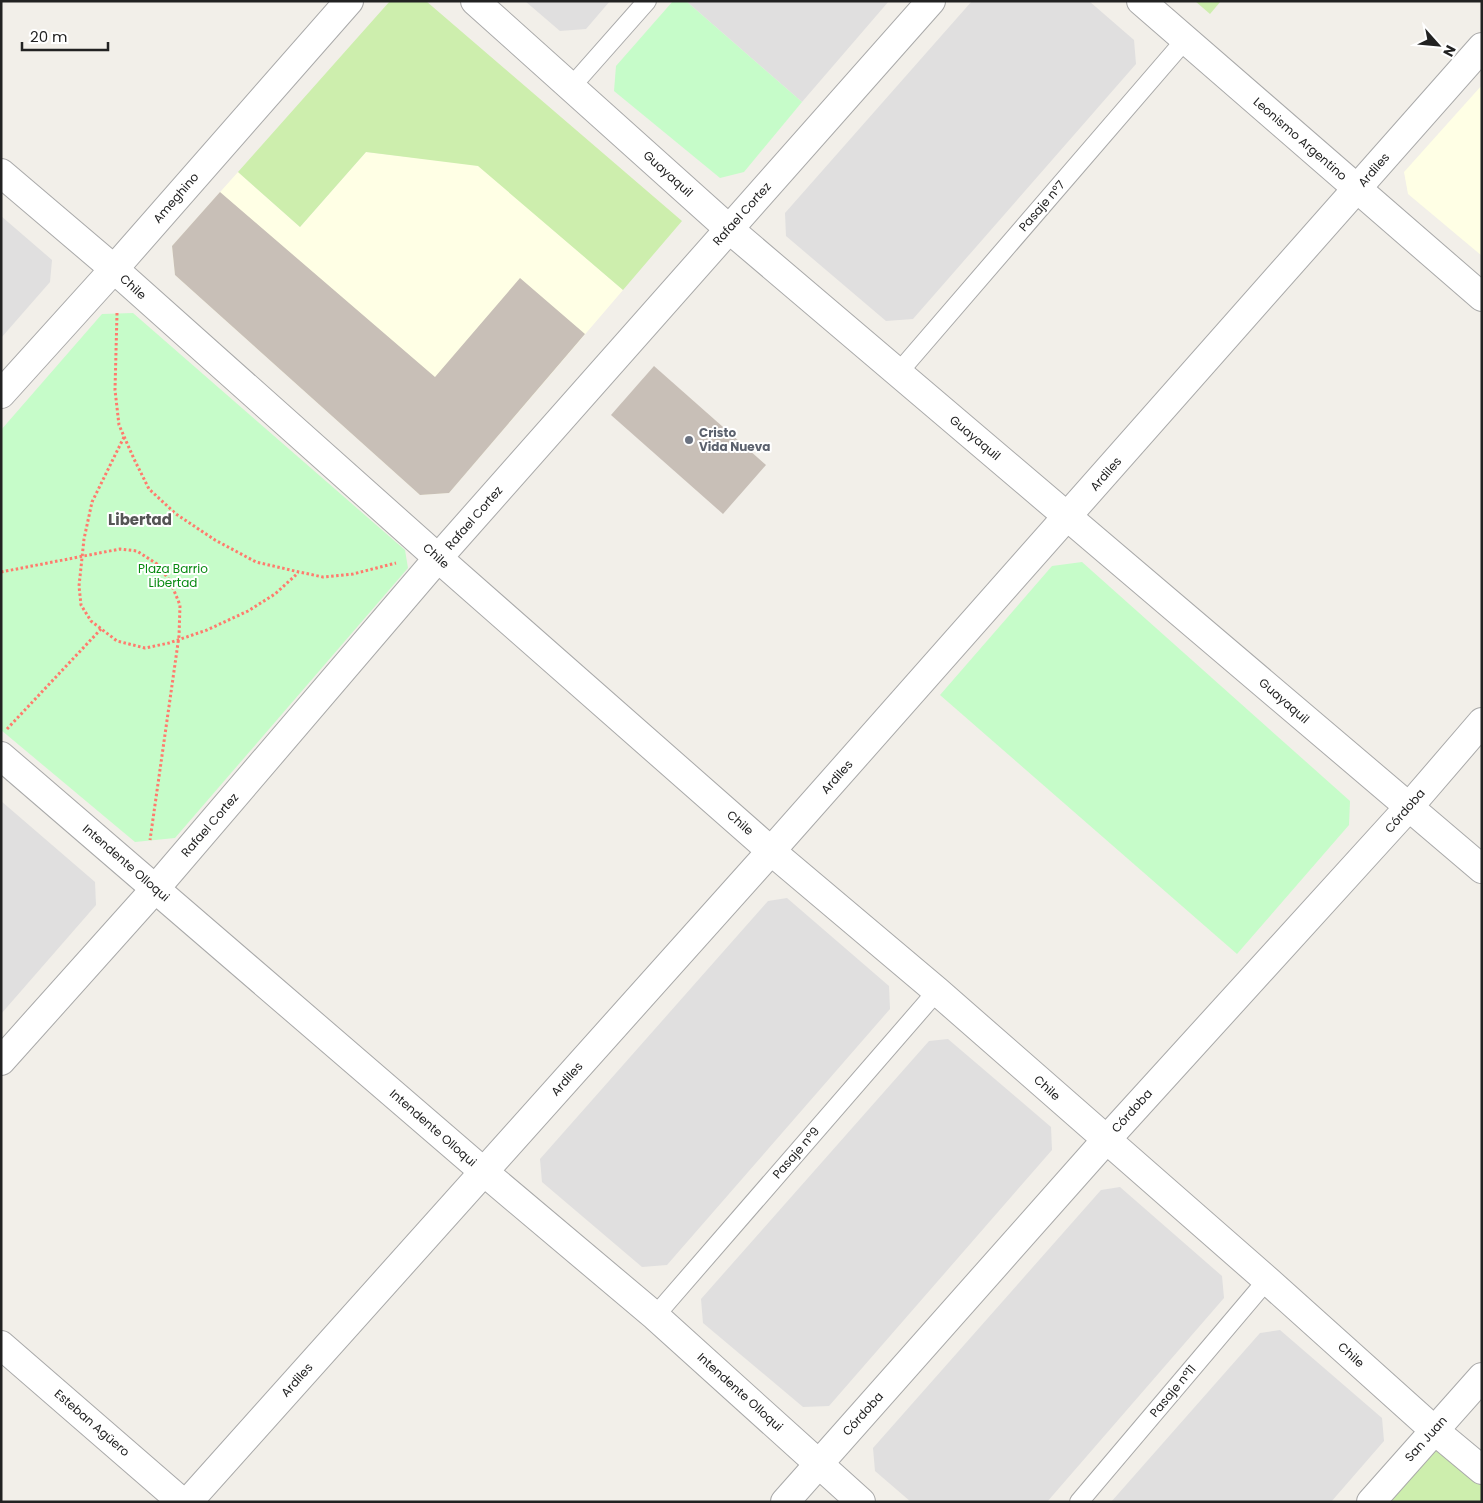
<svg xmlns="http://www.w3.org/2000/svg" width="1483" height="1503" font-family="Poppins,sans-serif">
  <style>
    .residential { fill: #e0dfdf }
    .education { fill: #ffffe5 }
    .grass { fill: #cdeead }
    .park { fill: #c6fcc9 }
    .building { fill: #c8bfb7 }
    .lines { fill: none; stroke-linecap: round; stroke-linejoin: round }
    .lane-casing { stroke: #a9a9a9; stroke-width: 20 }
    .street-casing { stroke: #a9a9a9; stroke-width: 30 }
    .path { stroke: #ff7b6d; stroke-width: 3; stroke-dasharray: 2.5 2.5; stroke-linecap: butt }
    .lane { stroke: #fff; stroke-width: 18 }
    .street { stroke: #fff; stroke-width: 28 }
    .worship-dot { fill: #6b7280; stroke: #fff; stroke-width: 2 }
    .labels { text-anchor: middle; stroke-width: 4; stroke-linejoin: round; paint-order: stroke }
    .street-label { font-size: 12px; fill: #222; stroke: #fff }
    .worship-label { font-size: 12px; font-weight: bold; fill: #5b616d; stroke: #fff; text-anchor: start }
    .park-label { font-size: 12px; fill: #078910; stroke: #fff }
    .quarter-label { font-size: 15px; font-weight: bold; fill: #555; stroke: #fff }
  </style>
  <rect width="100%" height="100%" fill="#f2efe9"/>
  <g class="residential">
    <path d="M525 1H610L586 29 560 31Z"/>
    <path d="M686 1H889L802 102Z"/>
    <path d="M972 1H1089L1134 40 1136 64 913 319 886 321 786 236 785 213Z"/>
    <path d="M1 216 52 260 50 282 1 338Z"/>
    <path d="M1 801 95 882 96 905 1 1014Z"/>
    <path d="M787 898 889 986 890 1009 667 1265 642 1267 542 1182 540 1159 768 901Z"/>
    <path d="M948 1039 1051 1127 1052 1150 829 1406 803 1407 703 1323 701 1299 929 1041Z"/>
    <path d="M1120 1187 1222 1276 1224 1298 1047 1502H911L875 1471 873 1448 1101 1190Z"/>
    <path d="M1280 1330 1382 1418 1384 1441 1331 1502H1111L1260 1333Z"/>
  </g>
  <g class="education">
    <path d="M1482 85V256L1408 194 1404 172Z"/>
    <path d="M366 152 478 165 623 290 449 493 420 495 175 275 172 246 238 172 300 227Z"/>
  </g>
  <g class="grass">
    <path d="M390 1H426L682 221 623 290 478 166 366 152 300 227 238 172Z"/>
    <path d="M1195 1H1221L1210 14Z"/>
    <path d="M1434 1430 1482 1470V1502H1370Z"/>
  </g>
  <g class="park">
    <path d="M673 1H686L802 102 744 172 720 178 614 91 616 66Z"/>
    <path d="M133 313 405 550 408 568 175 838 135 842 1 730V430L102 314Z"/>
    <path d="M1082 562 1350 801 1349 825 1237 954 940 695 1052 566Z"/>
  </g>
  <g class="building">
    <path d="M220 192 435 377 520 278 585 334 449 493 420 495 175 275 172 246Z"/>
    <path d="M654 366 766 465 723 514 611 415Z"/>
  </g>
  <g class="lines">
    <g class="lane-casing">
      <g id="lane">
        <path d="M571 87 647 1"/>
        <path d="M898 373 1185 40"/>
        <path d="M655 1316 937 991"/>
        <path d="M1079 1502 1267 1280"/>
      </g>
    </g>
    <g class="street-casing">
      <g id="street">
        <path d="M475 1 729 229 1482 869"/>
        <path d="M1141 1 1482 297"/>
        <path d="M1 173 114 269 438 558 771 851 937 991 1267 1280 1434 1430 1482 1470"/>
        <path d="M1 394 114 269 349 1"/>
        <path d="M1 756 484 1172 655 1316 861 1502"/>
        <path d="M1 1061 155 889 438 558 931 1"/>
        <path d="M1 1345 182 1502"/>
        <path d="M188 1502 771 851 1482 47"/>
        <path d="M785 1502 1106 1140 1408 808 1482 722"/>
        <path d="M1371 1502 1482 1377"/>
      </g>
    </g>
    <g class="path">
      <path d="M117 313 115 390 119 425 134 459 149 489 176 514 215 540 256 562 299 572 323 577 353 574 396 563"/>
      <path d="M124 437 92 502 84 539 79 586 81 605 91 621 117 641 145 648 169 643 207 630 248 611 275 594 298 573"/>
      <path d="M1 572 120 549 137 551 157 564 170 581 180 605 179 636 150 840"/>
      <path d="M7 729 101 629"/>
    </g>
    <use href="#lane" class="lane"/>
    <use href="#street" class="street"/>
  </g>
  <circle class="worship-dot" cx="689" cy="440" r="5"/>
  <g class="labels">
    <g class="street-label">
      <text transform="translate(1300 139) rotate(41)" y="4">Leonismo Argentino</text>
      <text transform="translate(1374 170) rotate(-49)" y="4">Ardiles</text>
      <text transform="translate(668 174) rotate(42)" y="4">Guayaquil</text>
      <text transform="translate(176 198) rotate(-49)" y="4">Ameghino</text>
      <text transform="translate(1042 206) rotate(-49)" y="4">Pasaje nº7</text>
      <text transform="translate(742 214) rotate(-48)" y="4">Rafael Cortez</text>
      <text transform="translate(133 287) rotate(42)" y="4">Chile</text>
      <text transform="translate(975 438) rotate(40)" y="4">Guayaquil</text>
      <text transform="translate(1106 474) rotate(-49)" y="4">Ardiles</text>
      <text transform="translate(474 518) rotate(-49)" y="4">Rafael Cortez</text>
      <text transform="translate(436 556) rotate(42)" y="4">Chile</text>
      <text transform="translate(1284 701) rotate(41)" y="4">Guayaquil</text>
      <text transform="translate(837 777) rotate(-48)" y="4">Ardiles</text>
      <text transform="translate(1405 811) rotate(-49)" y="4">Córdoba</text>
      <text transform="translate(740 823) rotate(41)" y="4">Chile</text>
      <text transform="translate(210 825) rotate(-49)" y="4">Rafael Cortez</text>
      <text transform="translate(126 863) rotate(41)" y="4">Intendente Olloqui</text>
      <text transform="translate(567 1079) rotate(-48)" y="4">Ardiles</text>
      <text transform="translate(1047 1088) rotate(42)" y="4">Chile</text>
      <text transform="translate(1132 1111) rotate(-48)" y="4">Córdoba</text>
      <text transform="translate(433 1128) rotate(41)" y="4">Intendente Olloqui</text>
      <text transform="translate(796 1153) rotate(-49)" y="4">Pasaje nº9</text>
      <text transform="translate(1351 1355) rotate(42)" y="4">Chile</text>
      <text transform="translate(297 1380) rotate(-48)" y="4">Ardiles</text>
      <text transform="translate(1173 1391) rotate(-50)" y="4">Pasaje nº11</text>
      <text transform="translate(740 1392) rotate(42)" y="4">Intendente Olloqui</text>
      <text transform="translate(863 1414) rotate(-48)" y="4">Córdoba</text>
      <text transform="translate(92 1423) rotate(41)" y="4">Esteban Agüero</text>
      <text transform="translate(1426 1439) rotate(-48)" y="4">San Juan</text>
    </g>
    <g class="worship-label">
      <text x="699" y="437">Cristo<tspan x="699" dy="14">Vida Nueva</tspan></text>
    </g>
    <g class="park-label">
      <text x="173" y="573">Plaza Barrio<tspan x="173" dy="14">Libertad</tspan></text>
    </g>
    <g class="quarter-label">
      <text x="140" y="525">Libertad</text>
    </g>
  </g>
  <rect width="1483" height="1503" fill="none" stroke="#222222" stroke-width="5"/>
  <g transform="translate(1438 45) rotate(117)" stroke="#ffffff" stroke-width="4" paint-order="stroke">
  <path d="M0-4L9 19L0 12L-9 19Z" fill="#222222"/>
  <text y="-8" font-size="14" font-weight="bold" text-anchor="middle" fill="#222222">N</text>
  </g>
  <path d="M22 42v8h86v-8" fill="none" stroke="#222222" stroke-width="2.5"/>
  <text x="30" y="42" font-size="15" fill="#222222" stroke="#ffffff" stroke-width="4" paint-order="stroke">20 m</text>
</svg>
